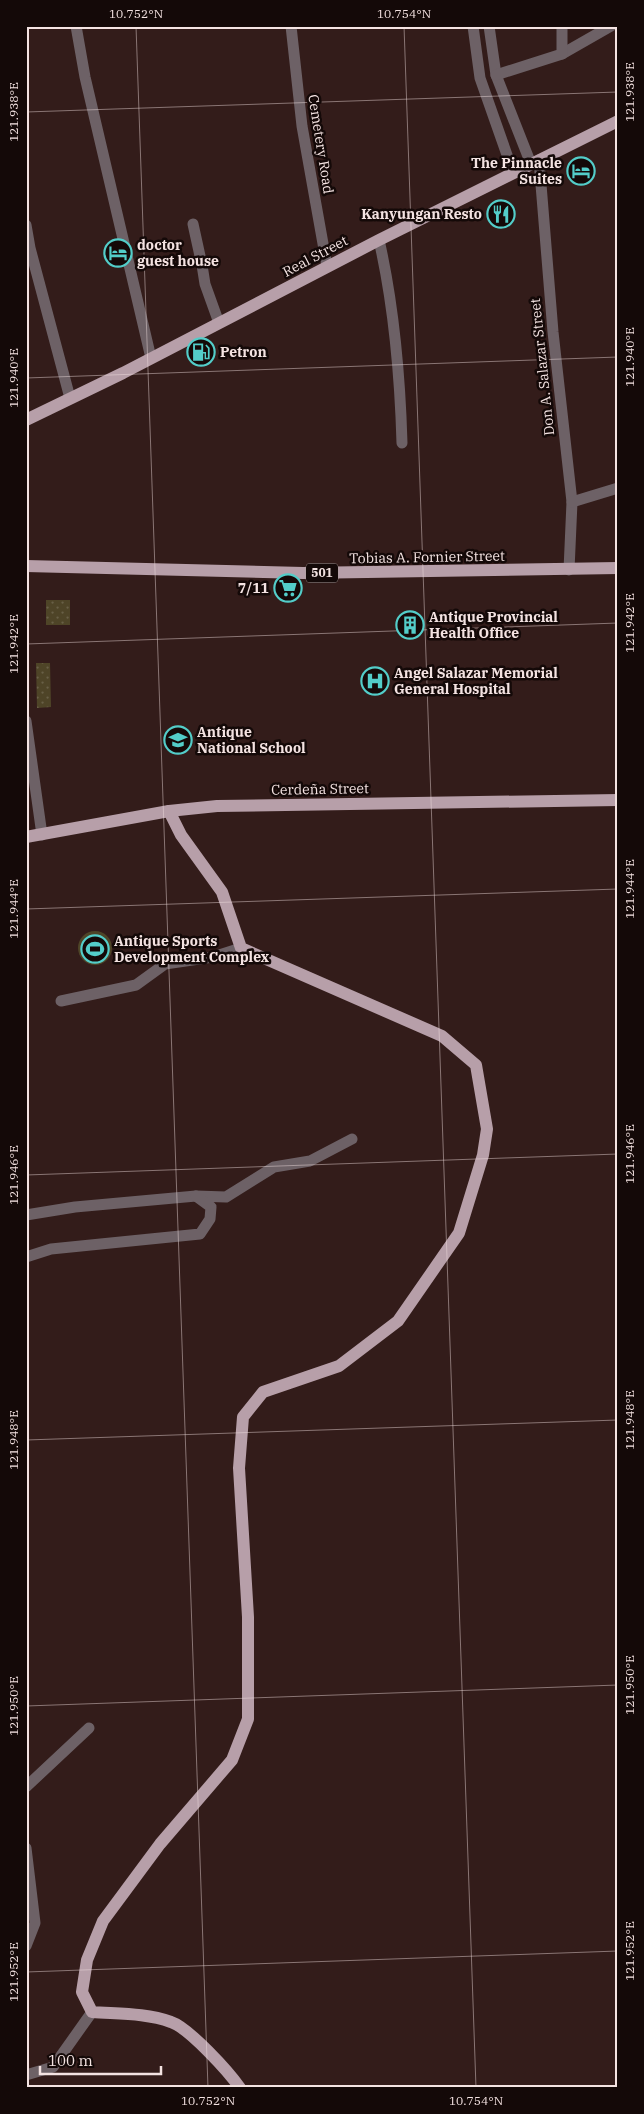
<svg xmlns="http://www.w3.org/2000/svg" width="644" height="2114" font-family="'IBM Plex Serif',serif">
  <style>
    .grass { fill: url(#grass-dots) }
    .garden { fill: #4e4427 }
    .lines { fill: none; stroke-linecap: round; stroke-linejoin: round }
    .minor { stroke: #6d6166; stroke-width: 11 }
    .major { stroke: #b79fa9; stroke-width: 12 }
    .ticks { fill: none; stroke: #f4e3e2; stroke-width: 1; stroke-opacity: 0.45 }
    .labels { text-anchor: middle; stroke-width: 5; stroke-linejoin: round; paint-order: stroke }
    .shield { fill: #140908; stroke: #b1a2a1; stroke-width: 1 }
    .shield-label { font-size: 12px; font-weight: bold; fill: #f4e3e2 }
    .street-label { font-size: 14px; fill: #f4e3e2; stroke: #140908 }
    .poi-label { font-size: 14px; font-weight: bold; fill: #f4e3e2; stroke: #140908; text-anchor: start }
    .neatline { fill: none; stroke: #f4e3e2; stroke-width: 2 }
    .ticks-label { font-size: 12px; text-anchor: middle; fill: #f4e3e2 }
  </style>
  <defs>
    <pattern id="grass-dots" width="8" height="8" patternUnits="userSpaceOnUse" patternTransform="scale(1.25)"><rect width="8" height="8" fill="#4e4427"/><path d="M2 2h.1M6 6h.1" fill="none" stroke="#685f46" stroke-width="1.8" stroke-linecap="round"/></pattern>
  </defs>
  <rect width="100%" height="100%" fill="#331c1a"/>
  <g class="grass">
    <rect x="46" y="600" width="24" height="25"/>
    <path d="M36 663H50L51 707 37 708Z"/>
  </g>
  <circle class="garden" cx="95" cy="948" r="17"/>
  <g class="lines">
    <g class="minor">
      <path d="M76 26 85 77 151 358"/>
      <path d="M291 26 302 126 327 266"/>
      <path d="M473 26 480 78 513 172"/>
      <path d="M489 26 496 75 531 164"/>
      <path d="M562 54 611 26"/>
      <path d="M496 75 562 54V26"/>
      <path d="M539 160 553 332 572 502 569 570"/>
      <path d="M193 224 202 265 205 284 219 323"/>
      <path d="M26 225 30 248 70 398"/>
      <path d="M379 240C394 306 400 375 402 443"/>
      <path d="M572 502 618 488"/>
      <path d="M26 721 42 835"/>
      <path d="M61 1001 136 985 165 964 213 957 241 948"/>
      <path d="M26 1215 75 1207 196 1196 226 1197 274 1167 310 1161 352 1139"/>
      <path d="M26 1257 51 1249 200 1234 210 1219 211 1207 196 1196"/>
      <path d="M26 1787 89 1728"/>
      <path d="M26 1848 35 1923 26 1946"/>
      <path d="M26 2075 53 2067 92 2012"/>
    </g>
    <g class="major">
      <path d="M26 420 123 373 379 240 618 121"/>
      <path d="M26 566 303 573 618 568"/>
      <path d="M169 811 181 835 222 892 241 948 442 1036 476 1065 487 1129 483 1155 459 1233 398 1321 339 1366 263 1392 243 1417 239 1468 248 1617V1719L232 1760 160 1844 103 1921 87 1960 82 1992 92 2012C118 2014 146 2013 171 2022 189 2028 229 2072 240 2088"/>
      <path d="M26 837 169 811 217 806 618 800"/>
    </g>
  </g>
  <path class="ticks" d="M136 26 208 2088M404 26 476 2088M26 112 618 92M26 378 618 357M26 644 618 623M26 909 618 889M26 1175 618 1154M26 1440 618 1420M26 1706 618 1685M26 1972 618 1951"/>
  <defs>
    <g id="hotel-ring" transform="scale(1.4375)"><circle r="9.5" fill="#140908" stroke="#53cdc9" stroke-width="1.5"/><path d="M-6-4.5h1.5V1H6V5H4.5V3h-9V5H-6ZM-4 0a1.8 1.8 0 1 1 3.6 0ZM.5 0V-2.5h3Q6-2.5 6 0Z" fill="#53cdc9"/></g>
    <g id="restaurant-ring" transform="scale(1.4375)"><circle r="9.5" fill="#140908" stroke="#53cdc9" stroke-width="1.5"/><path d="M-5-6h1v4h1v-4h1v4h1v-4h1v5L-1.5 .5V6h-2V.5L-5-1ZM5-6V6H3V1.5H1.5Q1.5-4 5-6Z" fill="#53cdc9"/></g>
    <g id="fuel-ring" transform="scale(1.4375)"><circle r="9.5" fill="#140908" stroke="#53cdc9" stroke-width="1.5"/><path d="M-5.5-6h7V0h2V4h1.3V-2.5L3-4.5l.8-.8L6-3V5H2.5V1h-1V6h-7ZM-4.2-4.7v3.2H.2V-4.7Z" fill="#53cdc9"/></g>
    <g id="supermarket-ring" transform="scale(1.4375)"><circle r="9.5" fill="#140908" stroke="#53cdc9" stroke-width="1.5"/><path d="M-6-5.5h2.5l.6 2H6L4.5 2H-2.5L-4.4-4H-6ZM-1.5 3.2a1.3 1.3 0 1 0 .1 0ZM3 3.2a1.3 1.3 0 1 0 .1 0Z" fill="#53cdc9"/></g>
    <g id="building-ring" transform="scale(1.4375)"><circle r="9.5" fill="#140908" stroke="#53cdc9" stroke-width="1.5"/><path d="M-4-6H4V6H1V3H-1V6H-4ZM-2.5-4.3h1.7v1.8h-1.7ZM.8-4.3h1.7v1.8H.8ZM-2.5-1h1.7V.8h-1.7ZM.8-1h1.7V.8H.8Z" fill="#53cdc9"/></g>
    <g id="hospital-ring" transform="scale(1.4375)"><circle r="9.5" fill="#140908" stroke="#53cdc9" stroke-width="1.5"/><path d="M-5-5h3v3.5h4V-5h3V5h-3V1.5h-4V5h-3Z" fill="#53cdc9"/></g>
    <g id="school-ring" transform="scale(1.4375)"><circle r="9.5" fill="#140908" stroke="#53cdc9" stroke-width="1.5"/><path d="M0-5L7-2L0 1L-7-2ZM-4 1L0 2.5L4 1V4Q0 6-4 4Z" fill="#53cdc9"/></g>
    <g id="stadium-ring" transform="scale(1.4375)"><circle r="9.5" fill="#140908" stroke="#53cdc9" stroke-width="1.5"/><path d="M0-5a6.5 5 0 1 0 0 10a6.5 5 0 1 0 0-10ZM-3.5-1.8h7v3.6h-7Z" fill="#53cdc9"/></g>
  </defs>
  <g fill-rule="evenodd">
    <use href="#hotel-ring" x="581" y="171"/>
    <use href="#restaurant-ring" x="501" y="214"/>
    <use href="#hotel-ring" x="118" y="253"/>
    <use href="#fuel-ring" x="201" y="352"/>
    <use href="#supermarket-ring" x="288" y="588"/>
    <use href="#building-ring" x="410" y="625"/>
    <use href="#hospital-ring" x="375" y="681"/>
    <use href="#school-ring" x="178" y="740"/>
    <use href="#stadium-ring" x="95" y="949"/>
  </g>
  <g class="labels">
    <rect class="shield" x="306" y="563.5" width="32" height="19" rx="4"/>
    <g class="shield-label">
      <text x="322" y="577">501</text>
    </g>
    <g class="street-label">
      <text transform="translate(321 144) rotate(81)" y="5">Cemetery Road</text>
      <text transform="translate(315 256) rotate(-28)" y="5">Real Street</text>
      <text transform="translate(542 367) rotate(-96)" y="5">Don A. Salazar Street</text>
      <text transform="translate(427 557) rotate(-1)" y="5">Tobias A. Fornier Street</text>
      <text transform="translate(320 789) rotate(-1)" y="5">Cerdeña Street</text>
    </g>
    <g class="poi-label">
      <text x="562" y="168" text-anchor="end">The Pinnacle<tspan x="562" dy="16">Suites</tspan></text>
      <text x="482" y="219" text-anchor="end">Kanyungan Resto</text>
      <text x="137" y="250">doctor<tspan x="137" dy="16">guest house</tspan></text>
      <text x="220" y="357">Petron</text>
      <text x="269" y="593" text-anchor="end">7/11</text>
      <text x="429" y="622">Antique Provincial<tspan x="429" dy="16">Health Office</tspan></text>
      <text x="394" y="678">Angel Salazar Memorial<tspan x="394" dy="16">General Hospital</tspan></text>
      <text x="197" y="737">Antique<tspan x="197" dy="16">National School</tspan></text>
      <text x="114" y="946">Antique Sports<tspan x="114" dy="16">Development Complex</tspan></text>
    </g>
  </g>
  <rect width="644" height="2114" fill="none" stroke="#140908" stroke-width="55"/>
  <path d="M40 2066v8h121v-8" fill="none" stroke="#f4e3e2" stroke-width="2.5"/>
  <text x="48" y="2066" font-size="15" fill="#f4e3e2" stroke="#140908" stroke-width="4" paint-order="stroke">100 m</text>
  <rect x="28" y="28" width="588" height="2058" class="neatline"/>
  <g class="ticks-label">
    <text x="136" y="18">10.752°N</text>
    <text x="404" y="18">10.754°N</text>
    <text transform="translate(630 92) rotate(-90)" y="4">121.938°E</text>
    <text transform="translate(14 112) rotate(-90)" y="4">121.938°E</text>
    <text transform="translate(630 357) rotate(-90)" y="4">121.940°E</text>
    <text transform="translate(14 378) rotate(-90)" y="4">121.940°E</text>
    <text transform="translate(630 623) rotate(-90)" y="4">121.942°E</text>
    <text transform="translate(14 644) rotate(-90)" y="4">121.942°E</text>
    <text transform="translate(630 889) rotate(-90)" y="4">121.944°E</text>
    <text transform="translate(14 909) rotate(-90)" y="4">121.944°E</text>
    <text transform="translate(630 1154) rotate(-90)" y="4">121.946°E</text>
    <text transform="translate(14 1175) rotate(-90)" y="4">121.946°E</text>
    <text transform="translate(630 1420) rotate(-90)" y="4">121.948°E</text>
    <text transform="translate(14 1440) rotate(-90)" y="4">121.948°E</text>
    <text transform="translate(630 1685) rotate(-90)" y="4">121.950°E</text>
    <text transform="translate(14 1706) rotate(-90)" y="4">121.950°E</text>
    <text transform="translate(630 1951) rotate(-90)" y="4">121.952°E</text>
    <text transform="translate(14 1972) rotate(-90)" y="4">121.952°E</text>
    <text x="208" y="2105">10.752°N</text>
    <text x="476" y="2105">10.754°N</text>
  </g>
</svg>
